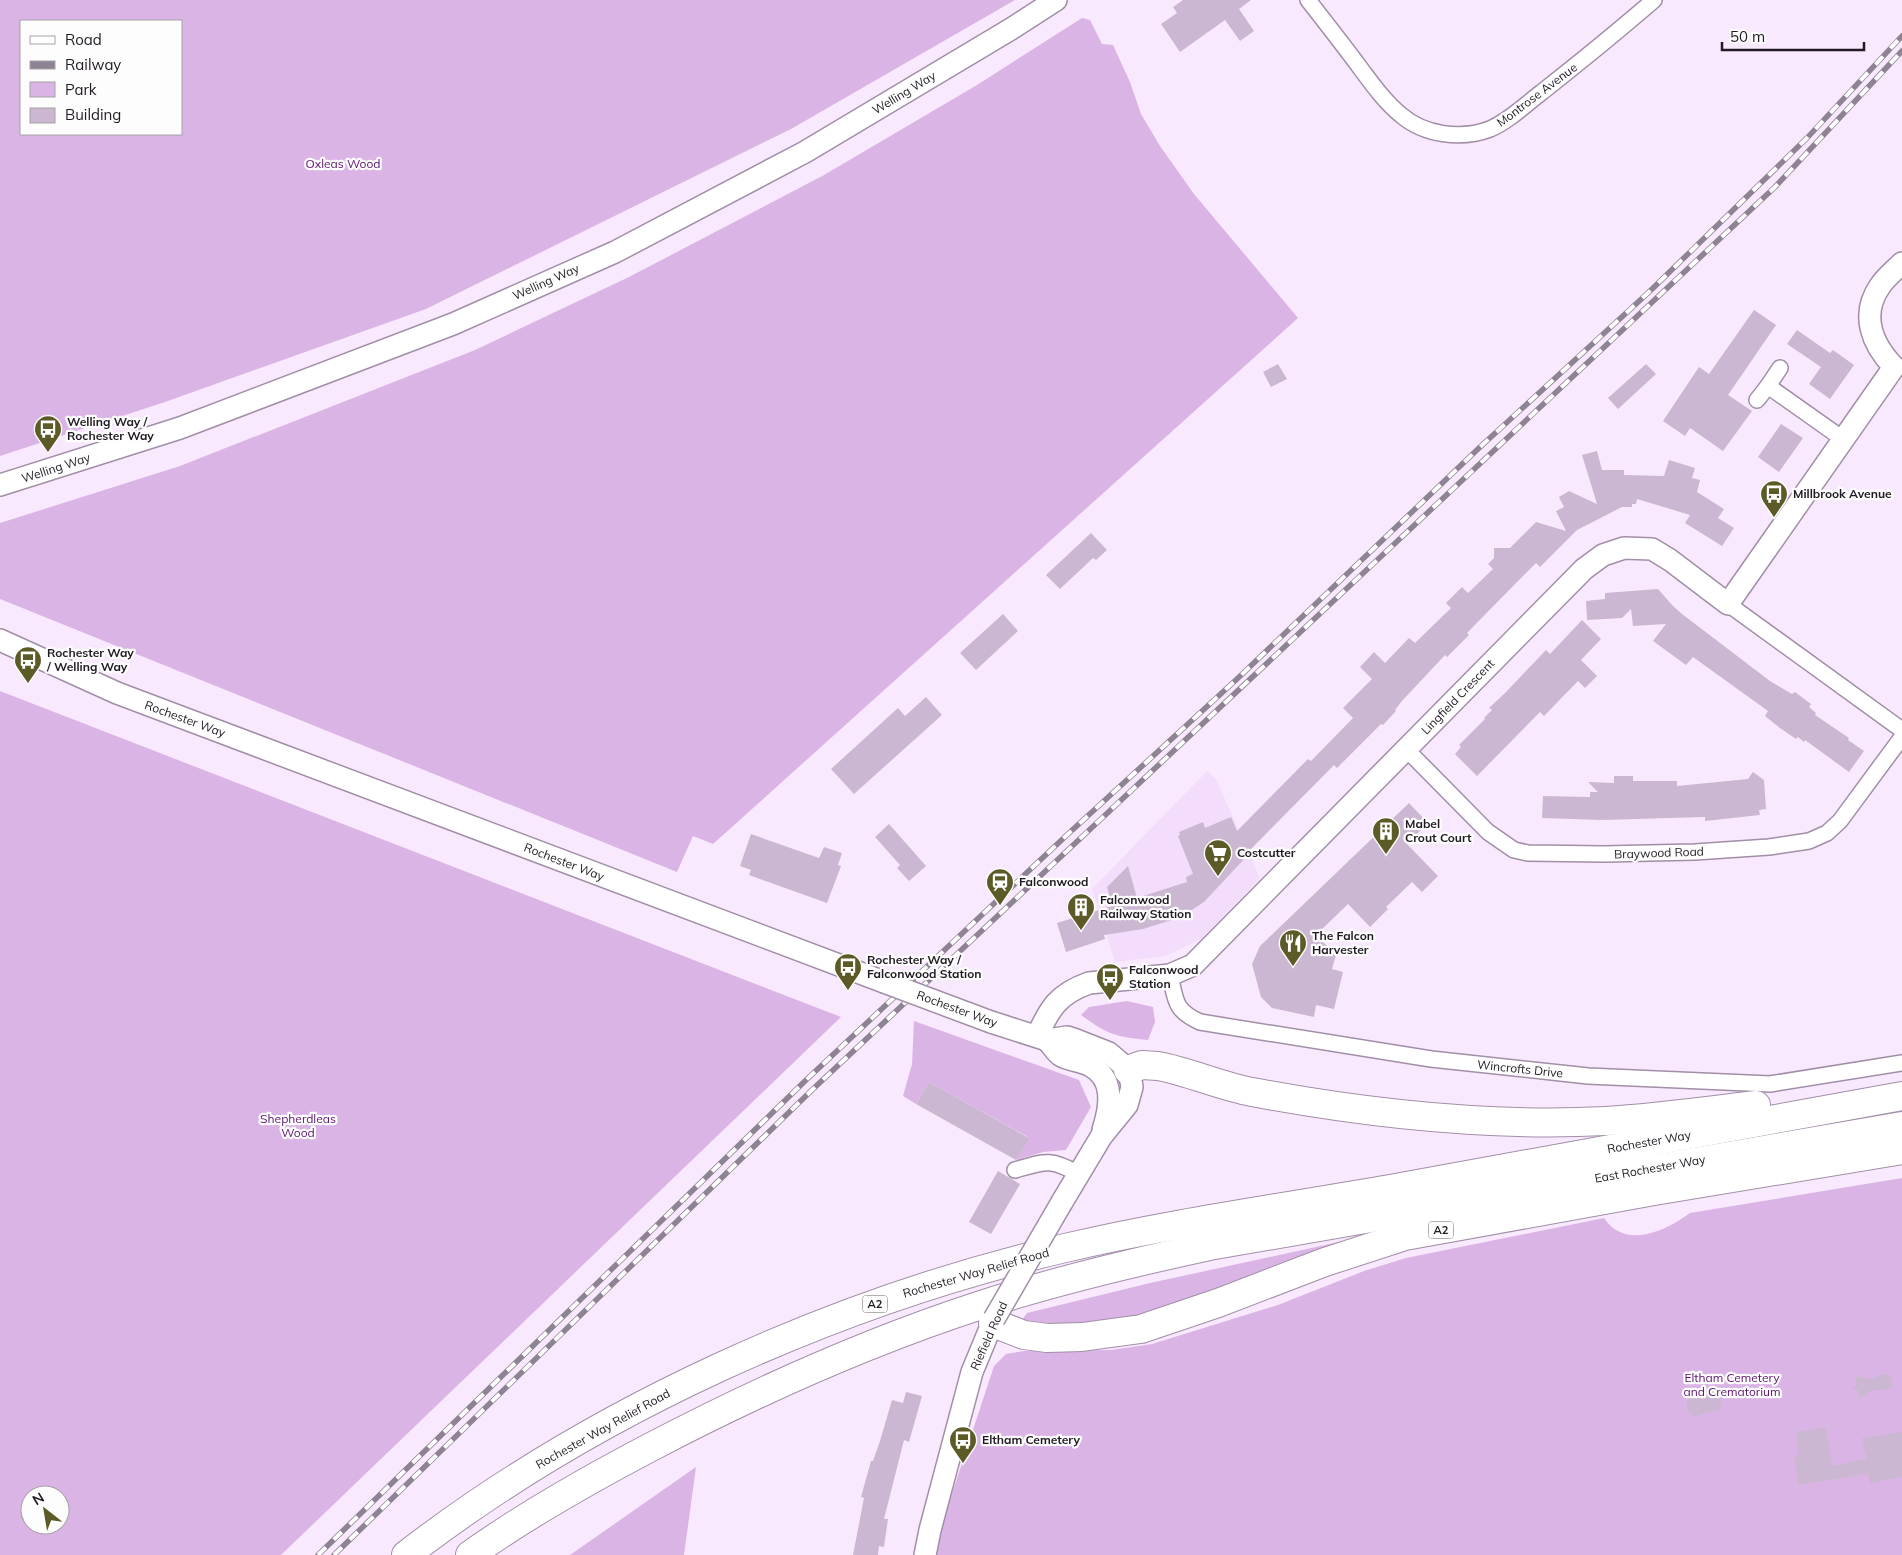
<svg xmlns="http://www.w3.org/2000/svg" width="1902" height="1555" font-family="Mulish,sans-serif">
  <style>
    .built { fill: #f4dcfc }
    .green { fill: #dbb4e6; fill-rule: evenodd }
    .building { fill: #cbb7d1 }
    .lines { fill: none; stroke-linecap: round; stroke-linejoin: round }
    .street-casing { stroke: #a18ea7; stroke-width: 18 }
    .secondary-casing { stroke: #a18ea7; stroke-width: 24 }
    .highway-casing { stroke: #a18ea7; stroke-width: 30 }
    .street { stroke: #fff; stroke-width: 15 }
    .secondary { stroke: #fff; stroke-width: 21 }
    .highway { stroke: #fff; stroke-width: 28 }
    .rail-casing { stroke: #8e8392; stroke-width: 5.5 }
    .rail { stroke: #fdfdfd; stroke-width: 4; stroke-dasharray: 11; stroke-linecap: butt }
    .secondary-bridge-casing { stroke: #a18ea7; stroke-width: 24; stroke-linecap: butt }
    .secondary-bridge { stroke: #fff; stroke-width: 21 }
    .labels { text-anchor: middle; stroke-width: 4.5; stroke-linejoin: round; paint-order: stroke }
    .shield { fill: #fdfdfd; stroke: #635e64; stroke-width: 1 }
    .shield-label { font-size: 11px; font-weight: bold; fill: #211a23 }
    .street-label { font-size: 12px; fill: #211a23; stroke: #fdfdfd }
    .park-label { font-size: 12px; fill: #5d1370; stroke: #fdfdfd }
    .poi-label { font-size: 12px; font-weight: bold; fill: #211a23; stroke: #fdfdfd; text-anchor: start }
  </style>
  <rect width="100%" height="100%" fill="#f9e9fe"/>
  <path class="built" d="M1207 771 1216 779 1260 878 1201 939 1165 956 1115 962 1092 889Z"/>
  <g class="green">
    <path d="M0 0H1015L791 129 426 309 165 402 0 456ZM21 21H181V134H21Z"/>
    <path d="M1082 18 1090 20 1102 44 1113 45 1130 82 1141 114 1160 146 1194 194 1298 318 713 844 693 836 677 872 0 599V523L180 466 475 350 629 277 824 175 977 85Z"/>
    <path d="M0 691 841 1017 281 1555H0ZM30 1495H60V1525H30Z"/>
    <path d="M1127 1001 1153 1007 1155 1022 1148 1040C1115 1037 1107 1034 1081 1015L1089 1007Z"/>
    <path d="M914 1021 1079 1080 1091 1107 1066 1150 1043 1152 1016 1160 1028 1137 929 1082 916 1104 903 1096 912 1064Z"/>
    <path d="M1902 1178V1555H934L936 1542 994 1366 1006 1354 1024 1351 1111 1350 1152 1344 1278 1305 1364 1271 1406 1258 1604 1218C1625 1250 1666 1231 1690 1213Z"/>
    <path d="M1376 1234 1126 1322 1017 1327 1027 1313 1150 1283Z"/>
    <path d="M696 1467 684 1555H570Z"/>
  </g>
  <g class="building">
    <path d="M1183 0H1251L1239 9 1254 31 1240 41 1225 20 1180 52 1161 24 1177 13 1173 7Z"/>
    <path d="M1754 310 1776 325 1728 395 1752 411 1723 451 1690 428 1685 436 1663 421 1699 367 1709 374Z"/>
    <path d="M1797 330 1830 353 1833 350 1854 365 1830 399 1809 384 1821 367 1787 344Z"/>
    <path d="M1278 364 1287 379 1271 387 1263 372Z"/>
    <path d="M1646 364 1656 374 1618 409 1608 398Z"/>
    <path d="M1781 424 1803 438 1779 472 1758 457Z"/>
    <path d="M1597 451 1602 470H1624V475L1664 476 1669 460 1695 468 1692 478 1700 480 1697 492 1724 509 1718 518 1734 528 1722 546 1685 523 1690 515 1637 499 1636 504H1632V507H1622L1577 530 1540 567 1536 563 1519 580 1467 633 1469 635 1447 657 1445 655 1401 702 1395 710 1396 711 1383 725 1381 724 1337 768 1334 765 1246 854 1247 856 1204 902 1181 917 1143 929 1104 935 1105 939 1066 952 1057 923 1112 906 1107 887 1128 866 1137 898 1187 882 1186 877 1193 874 1178 836 1180 835 1179 832 1203 822 1205 828 1231 817 1237 831 1308 759 1311 761 1353 718 1343 708 1372 679 1360 667 1374 652 1385 663 1409 638 1415 643 1451 608 1446 603 1462 587 1468 593 1493 569 1488 564 1494 558V548H1510L1536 522 1566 531 1556 511 1564 507 1559 497 1569 491 1597 504 1582 455Z"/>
    <path d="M1091 533 1107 550 1096 560 1093 558 1060 589 1046 575Z"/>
    <path d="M1658 589 1673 606 1682 614 1770 681 1792 694 1795 692 1811 704 1809 707 1816 713 1815 715 1849 738 1848 740 1864 751 1849 772 1805 740 1804 742 1798 737 1796 739 1780 728 1765 716 1768 711 1693 657 1686 665 1653 641 1666 624 1633 626 1631 609 1622 618 1587 620 1586 601 1605 599V593Z"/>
    <path d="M1003 614 1018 631 976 670 960 653Z"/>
    <path d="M1582 620 1601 639 1581 660 1597 676 1585 688 1578 681 1544 716 1540 712 1477 776 1455 754 1461 747 1459 745 1485 719 1484 718 1492 710 1489 708 1505 693 1546 650 1550 654Z"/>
    <path d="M926 697 942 715 854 794 831 769 898 708 905 716Z"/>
    <path d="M1753 772 1764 780 1766 809 1759 810 1760 815 1705 821V817L1602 820 1542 818 1543 796 1590 797V792H1598L1588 782 1614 783V776H1633V781H1677V786L1748 779Z"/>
    <path d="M1409 803 1428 823 1407 844 1438 876 1422 892 1412 882 1386 907 1388 909 1370 927 1348 904 1316 935 1336 955 1332 969 1343 972 1334 1009 1316 1005 1314 1017 1272 1008 1261 997 1252 964 1260 946Z"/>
    <path d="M889 824 926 866 909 881 897 868 900 865 875 837Z"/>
    <path d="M751 834 819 858 824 847 842 853 838 865 841 866 827 903 749 875 751 870 740 866Z"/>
    <path d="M929 1082 1029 1138 1016 1160 916 1104Z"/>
    <path d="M998 1171 1020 1184 991 1234 969 1222Z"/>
    <path d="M1883 1374 1889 1375 1892 1380V1387L1885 1390H1873L1859 1398 1857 1389H1851L1856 1386V1376L1871 1379Z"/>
    <path d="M1718 1390 1722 1409 1692 1417 1691 1413H1688L1686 1400H1688V1396Z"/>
    <path d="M906 1392 922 1396 909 1442 904 1440 884 1519H888L884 1547 879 1546 878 1555H853L864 1498 861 1497 871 1461H873L880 1441 892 1400 903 1403Z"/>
    <path d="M1826 1427 1832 1466 1866 1459 1862 1438 1902 1432V1477L1870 1483 1868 1474 1798 1485 1794 1456 1799 1455 1796 1432Z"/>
  </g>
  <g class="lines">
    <g class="street-casing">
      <g id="street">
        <path d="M1308 0C1326 23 1344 46 1361 69 1373 85 1385 102 1401 115 1424 135 1461 140 1490 129 1509 121 1526 104 1542 92 1580 62 1617 32 1654 0"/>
        <path d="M1768 386 1780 368"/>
        <path d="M1757 400 1768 386 1843 439"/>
        <path d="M1728 604 1902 730"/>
        <path d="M1407 750 1488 832 1514 850 1528 853 1604 854 1695 852 1769 847 1809 841 1827 833 1840 821 1902 737"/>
        <path d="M1170 975C1176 1001 1174 1010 1200 1022L1431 1059 1588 1076 1770 1084 1902 1063"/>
        <path d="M1015 1170C1046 1161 1050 1158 1079 1174"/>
      </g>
    </g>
    <g class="secondary-casing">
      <g id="secondary">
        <path d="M0 485 180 428 453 324 615 252 805 152 1011 29 1056 0"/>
        <path d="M0 640 117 693 884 982"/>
        <path d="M991 1022 1047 1040 1067 1037 1076 1040 1109 1053 1123 1065 1130 1076 1132 1087 1127 1105 1101 1137 1062 1202"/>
        <path d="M1037 1036C1050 1008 1058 994 1089 983L1170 975 1193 965 1584 569 1603 555 1624 548 1652 549 1670 560 1728 604 1894 367C1872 344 1860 315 1880 286 1886 277 1895 270 1902 263"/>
        <path d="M1047 1040C1051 1044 1055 1051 1060 1055 1068 1060 1080 1061 1089 1065 1116 1078 1110 1108 1103 1130"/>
        <path d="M925 1555 930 1530 972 1372 994 1319"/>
      </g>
    </g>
    <g class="highway-casing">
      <g id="highway">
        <path d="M1128 1070 1142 1065 1158 1066C1190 1072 1220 1086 1252 1092 1369 1114 1487 1127 1606 1121 1656 1118 1706 1111 1756 1105"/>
        <path d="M993 1323 1024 1335 1047 1338 1082 1337 1141 1329 1218 1303 1325 1262 1405 1236 1654 1191 1902 1150"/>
        <path d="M406 1555C594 1410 834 1302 1065 1248 1176 1222 1289 1207 1401 1187 1568 1157 1735 1126 1902 1096"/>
        <path d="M470 1555C526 1515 590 1479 651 1447 756 1392 865 1343 978 1306 1054 1281 1131 1263 1209 1246L1902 1126"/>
      </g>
    </g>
    <use href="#street" class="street"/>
    <use href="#secondary" class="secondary"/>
    <use href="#highway" class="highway"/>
    <g class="rail-casing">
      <g id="rail">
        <path d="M318 1555 805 1081 1068 834 1237 679 1479 448 1649 292 1807 138 1902 36"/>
        <path d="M334 1555 813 1089 1775 187 1902 51"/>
      </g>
    </g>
    <use href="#rail" class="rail"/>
    <g class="secondary-bridge-casing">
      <g id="secondary-bridge">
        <path d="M884 982 991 1022"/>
        <path d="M994 1319 1062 1202"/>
      </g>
    </g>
    <use href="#secondary-bridge" class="secondary-bridge"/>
  </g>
  <defs>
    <g id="bus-pin" transform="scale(1.4375)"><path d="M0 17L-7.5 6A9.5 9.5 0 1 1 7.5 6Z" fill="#5c5b28" stroke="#fdfdfd"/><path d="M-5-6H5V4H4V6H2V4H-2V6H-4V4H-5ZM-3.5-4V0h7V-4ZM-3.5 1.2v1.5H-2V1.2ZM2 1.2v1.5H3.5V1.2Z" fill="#fff"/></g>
    <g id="building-pin" transform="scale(1.4375)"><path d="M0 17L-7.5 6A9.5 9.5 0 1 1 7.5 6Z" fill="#5c5b28" stroke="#fdfdfd"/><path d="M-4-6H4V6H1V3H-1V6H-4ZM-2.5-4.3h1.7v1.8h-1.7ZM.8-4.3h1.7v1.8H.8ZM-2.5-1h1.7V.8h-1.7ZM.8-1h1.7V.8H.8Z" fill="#fff"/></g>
    <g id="supermarket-pin" transform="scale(1.4375)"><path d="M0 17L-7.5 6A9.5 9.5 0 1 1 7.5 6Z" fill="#5c5b28" stroke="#fdfdfd"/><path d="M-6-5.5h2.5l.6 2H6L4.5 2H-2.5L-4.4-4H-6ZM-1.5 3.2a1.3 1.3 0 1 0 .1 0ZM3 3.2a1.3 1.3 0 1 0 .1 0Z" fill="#fff"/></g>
    <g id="station-pin" transform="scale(1.4375)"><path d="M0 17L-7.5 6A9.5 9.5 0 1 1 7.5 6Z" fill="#5c5b28" stroke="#fdfdfd"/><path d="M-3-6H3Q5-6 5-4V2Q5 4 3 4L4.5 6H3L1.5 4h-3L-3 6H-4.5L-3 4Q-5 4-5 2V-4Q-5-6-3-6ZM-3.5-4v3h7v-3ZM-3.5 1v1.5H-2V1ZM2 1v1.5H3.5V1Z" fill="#fff"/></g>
    <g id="restaurant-pin" transform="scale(1.4375)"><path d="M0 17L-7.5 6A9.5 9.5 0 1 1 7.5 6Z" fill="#5c5b28" stroke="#fdfdfd"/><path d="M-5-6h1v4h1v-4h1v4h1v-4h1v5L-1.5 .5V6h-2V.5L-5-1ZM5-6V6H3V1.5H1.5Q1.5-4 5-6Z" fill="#fff"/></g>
  </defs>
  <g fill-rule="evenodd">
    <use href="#bus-pin" x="48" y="429"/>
    <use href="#bus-pin" x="1774" y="494"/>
    <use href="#bus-pin" x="28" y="660"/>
    <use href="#building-pin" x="1386" y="831"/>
    <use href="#supermarket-pin" x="1218" y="853"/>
    <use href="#station-pin" x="1000" y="882"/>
    <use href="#building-pin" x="1081" y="907"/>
    <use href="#restaurant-pin" x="1293" y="943"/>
    <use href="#bus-pin" x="848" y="967"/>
    <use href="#bus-pin" x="1110" y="977"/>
    <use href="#bus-pin" x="963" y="1440"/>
  </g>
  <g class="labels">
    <g class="shield">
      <rect x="1428.5" y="1221.5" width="25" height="17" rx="4"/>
      <rect x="862.5" y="1295.5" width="25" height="17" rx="4"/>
    </g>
    <g class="shield-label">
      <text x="1441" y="1234">A2</text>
      <text x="875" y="1308">A2</text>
    </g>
    <g class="street-label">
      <text transform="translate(904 93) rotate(-31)" y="4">Welling Way</text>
      <text transform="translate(1537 95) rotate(-37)" y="4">Montrose Avenue</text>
      <text transform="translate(546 282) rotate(-24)" y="4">Welling Way</text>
      <text transform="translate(56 468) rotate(-18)" y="4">Welling Way</text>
      <text transform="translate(1458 697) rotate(-46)" y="4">Lingfield Crescent</text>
      <text transform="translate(185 719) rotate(20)" y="4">Rochester Way</text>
      <text transform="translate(1659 853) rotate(-2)" y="4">Braywood Road</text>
      <text transform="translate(564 862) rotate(21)" y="4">Rochester Way</text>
      <text transform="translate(957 1009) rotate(20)" y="4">Rochester Way</text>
      <text transform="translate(1520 1069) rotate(6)" y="4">Wincrofts Drive</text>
      <text transform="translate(1649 1142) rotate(-10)" y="4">Rochester Way</text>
      <text transform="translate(1650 1169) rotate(-10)" y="4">East Rochester Way</text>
      <text transform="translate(976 1273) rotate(-16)" y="4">Rochester Way Relief Road</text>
      <text transform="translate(989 1336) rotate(-66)" y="4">Riefield Road</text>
      <text transform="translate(603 1429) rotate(-29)" y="4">Rochester Way Relief Road</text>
    </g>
    <g class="park-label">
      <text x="343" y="168">Oxleas Wood</text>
      <text x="298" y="1123">Shepherdleas<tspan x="298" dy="14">Wood</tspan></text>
      <text x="1732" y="1382">Eltham Cemetery<tspan x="1732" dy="14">and Crematorium</tspan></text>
    </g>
    <g class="poi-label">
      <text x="67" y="426">Welling Way /<tspan x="67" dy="14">Rochester Way</tspan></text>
      <text x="1793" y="498">Millbrook Avenue</text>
      <text x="47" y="657">Rochester Way<tspan x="47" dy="14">/ Welling Way</tspan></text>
      <text x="1405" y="828">Mabel<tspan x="1405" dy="14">Crout Court</tspan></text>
      <text x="1237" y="857">Costcutter</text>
      <text x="1019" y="886">Falconwood</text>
      <text x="1100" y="904">Falconwood<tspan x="1100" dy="14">Railway Station</tspan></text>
      <text x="1312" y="940">The Falcon<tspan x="1312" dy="14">Harvester</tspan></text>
      <text x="867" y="964">Rochester Way /<tspan x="867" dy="14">Falconwood Station</tspan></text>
      <text x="1129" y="974">Falconwood<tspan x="1129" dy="14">Station</tspan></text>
      <text x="982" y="1444">Eltham Cemetery</text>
    </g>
  </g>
  <rect x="20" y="20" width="162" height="115" fill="#fdfdfd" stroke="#a5a2a6"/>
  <rect x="30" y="36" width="25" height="8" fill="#ffffff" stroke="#a5a2a6"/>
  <text x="65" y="45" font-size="15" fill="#211a23">Road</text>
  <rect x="30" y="61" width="25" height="8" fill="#8e8392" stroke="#a5a2a6"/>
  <text x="65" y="70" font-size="15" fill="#211a23">Railway</text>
  <rect x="30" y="82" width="25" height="15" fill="#dbb4e6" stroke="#a5a2a6"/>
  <text x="65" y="95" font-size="15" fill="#211a23">Park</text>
  <rect x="30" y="108" width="25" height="15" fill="#cbb7d1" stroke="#a5a2a6"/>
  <text x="65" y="120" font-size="15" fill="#211a23">Building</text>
  <g transform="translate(45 1510) rotate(329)"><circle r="24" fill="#fdfdfd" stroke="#a5a2a6"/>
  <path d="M0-4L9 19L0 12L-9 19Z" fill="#5c5b28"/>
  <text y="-8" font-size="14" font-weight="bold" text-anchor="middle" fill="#211a23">N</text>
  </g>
  <path d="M1722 42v8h142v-8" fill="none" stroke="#211a23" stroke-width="2.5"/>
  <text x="1730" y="42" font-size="15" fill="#211a23" stroke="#fdfdfd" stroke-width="4" paint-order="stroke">50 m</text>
</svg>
